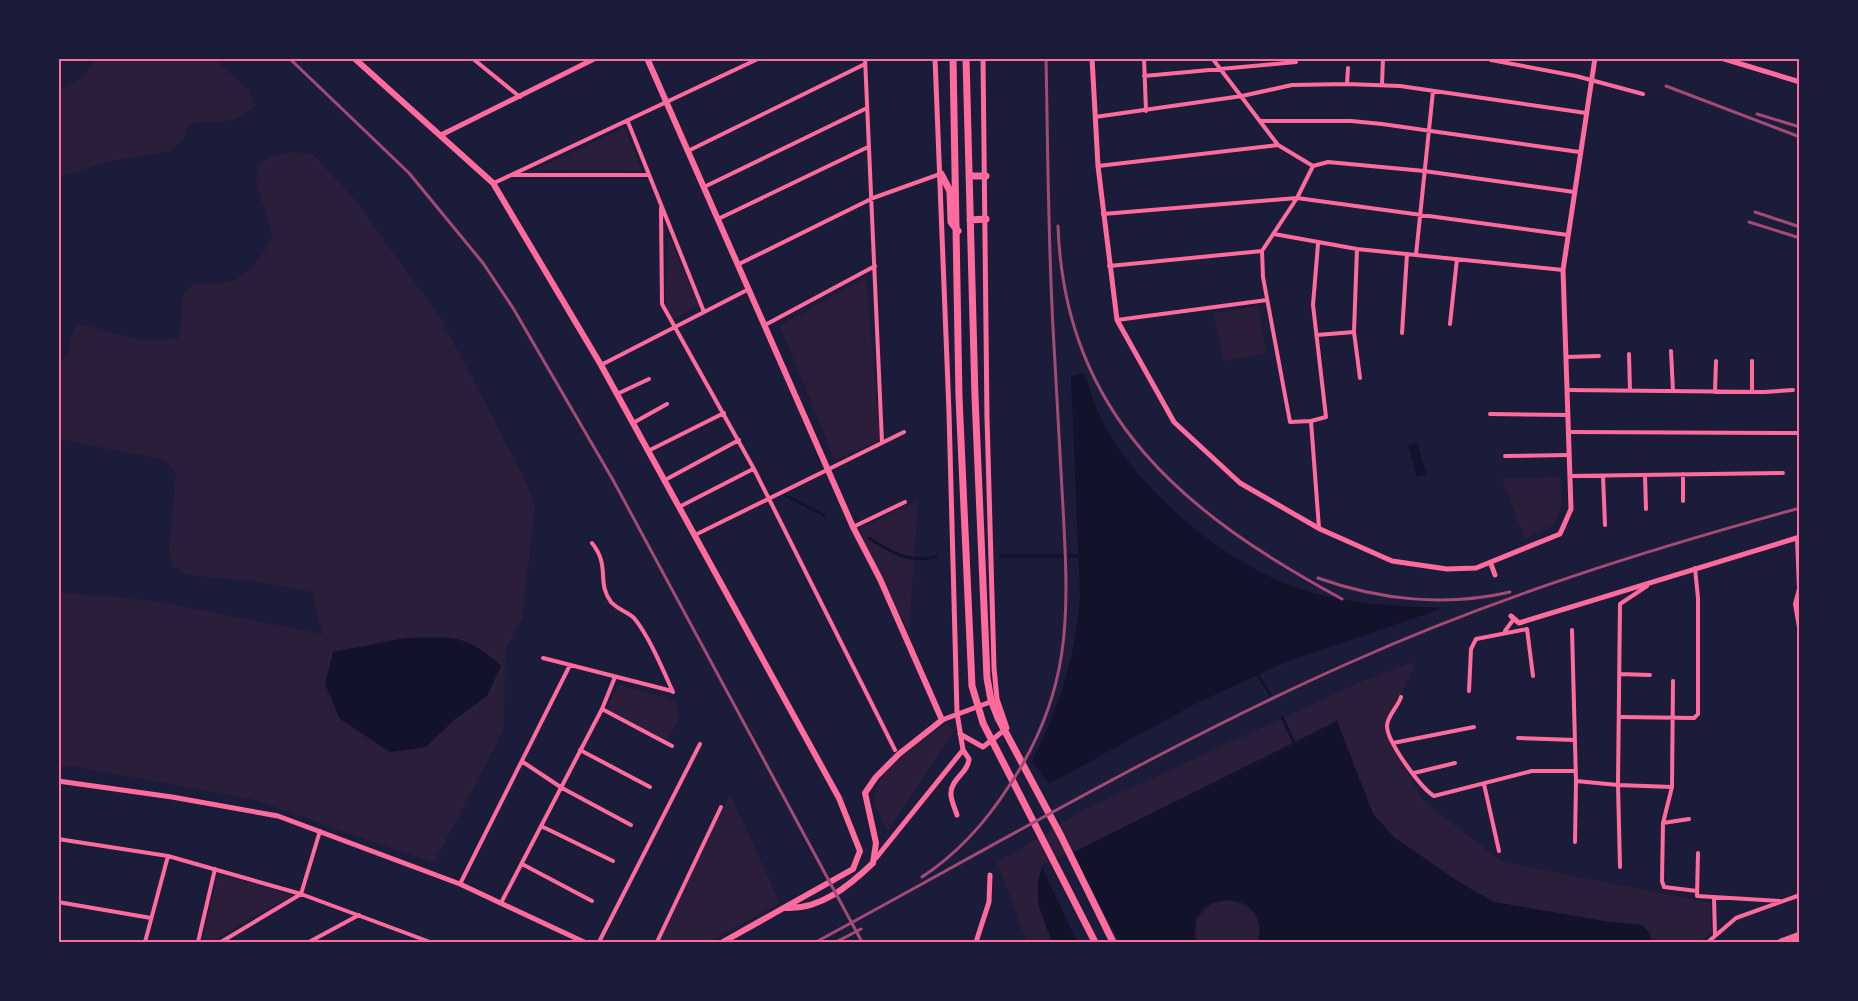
<svg xmlns="http://www.w3.org/2000/svg" width="1858" height="1001" font-family="Inter,sans-serif">
<style>
.green{fill:#2a1e3b}
.water{fill:#12122b}
.pier{fill:#1b1b3a}
.lines{fill:none;stroke-linecap:round;stroke-linejoin:round}
.stream{stroke:#12122b;stroke-width:3}
.minor{stroke:#ff6b9d;stroke-width:4}
.tertiary{stroke:#ff6b9d;stroke-width:5}
.secondary{stroke:#ff6b9d;stroke-width:6}
.trunk{stroke:#ff6b9d;stroke-width:7}
.rail{stroke:#a44b75;stroke-width:3}
.neatline{fill:none;stroke:#ff6b9d;stroke-width:2}
</style>
<rect width="100%" height="100%" fill="#1b1b3a"/>
<path class="green" d="M 94,59 L 214,59 L 249,89 L 255,106 C 233,126 218,121 190,123 L 183,139 L 171,151 L 116,160 L 59,176 L 59,90 C 73,86 92,74 94,59 Z
M 624,128 L 642,171 L 534,170 Z
M 293,152 L 312,153 L 355,200 L 440,317 L 523,475 L 535,507 L 522,619 L 505,650 L 504,729 L 434,863 L 251,799 L 72,766 L 59,767 L 58,592 L 155,601 L 322,634 L 312,592 L 260,582 L 187,575 L 172,566 L 169,549 L 176,474 L 165,460 L 58,439 L 59,361 L 69,356 L 70,339 L 78,324 C 116,330 140,348 180,337 L 182,298 L 193,284 C 204,283 217,284 228,282 C 247,278 267,251 273,234 L 256,182 L 259,164 L 275,155 Z
M 668,234 L 699,306 L 673,319 L 665,303 Z
M 866,277 L 880,440 L 835,460 L 780,326 Z
M 1258,306 L 1266,354 L 1224,361 L 1213,313 Z
M 1561,477 L 1562,503 L 1554,525 L 1525,539 L 1502,479 Z
M 918,500 L 909,633 L 859,529 Z
M 1417,661 L 1384,728 L 1423,801 L 1503,862 L 1711,903 L 1711,932 L 1700,942 L 1651,942 L 1650,934 L 1642,925 L 1610,922 L 1494,902 L 1459,882 L 1395,838 L 1373,814 L 1337,722 L 1042,868 L 1037,901 L 1052,942 L 1027,942 L 997,862 L 1088,808 L 1365,680 Z
M 619,685 L 670,699 L 676,704 L 680,717 L 667,741 L 606,709 Z
M 947,723 L 954,730 L 888,831 C 884,823 877,813 875,805 C 869,771 924,741 947,723 Z
M 730,794 L 780,903 L 708,942 L 659,942 Z
M 218,874 L 292,895 L 293,895 L 210,942 L 202,942 Z
M 1219,900 C 1245,899 1265,915 1258,942 L 1196,942 L 1197,920 L 1211,903 Z"/>
<path class="water" d="M 1084,373 C 1091,393 1098,414 1108,432 C 1150,501 1234,571 1313,593 C 1356,605 1399,606 1444,608 L 1288,661 L 1195,704 L 1049,784 L 1032,762 C 1060,703 1075,662 1080,596 L 1071,376 Z
M 1417,442 L 1426,474 L 1417,477 L 1408,445 Z
M 405,638 C 452,638 464,632 501,666 L 487,696 L 454,720 L 426,747 L 390,752 L 340,719 L 325,684 L 333,652 Z
M 1337,721 L 1373,814 L 1395,838 L 1459,882 L 1494,902 L 1610,922 L 1642,925 L 1650,934 L 1651,942 L 1258,942 C 1273,885 1181,888 1196,942 L 1052,942 C 1043,917 1031,895 1042,868 Z"/>
<path class="pier" d="M 1071,851 L 1120,942 L 1077,942 L 1041,865 Z"/>
<g class="lines">
<path class="stream" d="M 785,495 L 824,515
M 869,538 C 892,553 908,563 936,557
M 1000,556 L 1080,556
M 1257,674 L 1270,694
M 1282,717 L 1295,745"/>
<path class="minor" d="M 472,58 L 520,97
M 865,58 L 882,442
M 1144,58 L 1146,111
M 1212,58 L 1278,145 L 1313,166 L 1297,198 L 1262,251 L 1263,277 L 1290,422 L 1311,421 L 1319,528
M 1491,60 L 1576,76 L 1643,94
M 1144,76 L 1296,62
M 1347,84 L 1348,68
M 1382,84 L 1383,58
M 1095,117 L 1242,96 L 1292,85 L 1347,84 L 1400,86 L 1586,113
M 1261,121 L 1351,121 L 1382,124 L 1579,152
M 628,122 L 704,312
M 688,151 L 865,64
M 1098,166 L 1278,145
M 1313,166 L 1328,162 L 1424,171 L 1574,192
M 513,175 L 648,175
M 494,183 L 760,58
M 704,187 L 867,108
M 661,208 L 662,304 L 754,469 L 895,750
M 1103,214 L 1297,198 L 1568,235
M 718,219 L 868,147
M 1274,234 L 1357,249 L 1563,270
M 1357,249 L 1354,332 L 1360,378
M 1416,255 L 1433,91
M 739,264 L 873,198 L 940,174
M 1109,266 L 1262,251
M 1117,320 L 1267,300
M 1450,324 L 1457,259
M 765,325 L 875,266
M 1402,333 L 1407,254
M 1317,335 L 1354,332
M 1671,351 L 1673,391
M 1629,354 L 1630,391
M 1566,357 L 1599,356
M 1752,361 L 1752,392
M 601,365 L 749,289
M 1567,390 L 1764,392 L 1793,390
M 1715,392 L 1716,361
M 617,394 L 649,379
M 1490,414 L 1568,415
M 1311,421 L 1326,417 L 1313,305 L 1318,244
M 633,423 L 667,404
M 1568,432 L 1799,433
M 648,451 L 724,413
M 1505,456 L 1569,455
M 1683,474 L 1683,501
M 1645,475 L 1646,509
M 1570,476 L 1783,473
M 1603,476 L 1605,525
M 665,480 L 739,440
M 679,507 L 753,469
M 853,527 L 905,502
M 695,535 L 904,432
M 1797,538 L 1799,589 L 1795,604 L 1800,633
M 592,543 C 611,567 596,582 611,602 C 617,609 628,612 634,618 C 649,636 663,670 673,692
M 1647,586 L 1620,604 L 1618,785 L 1672,787 L 1673,681
M 1572,630 L 1576,781 L 1618,785 L 1620,867
M 1505,631 L 1513,620
M 543,658 L 672,691
M 1620,674 L 1650,675
M 1469,691 L 1471,649 L 1476,639 L 1527,629 L 1533,676
M 1401,697 C 1398,707 1387,716 1387,726 C 1387,742 1421,788 1434,796 L 1532,771 L 1576,771
M 602,709 L 672,746
M 1621,717 L 1694,718 L 1698,714 L 1698,598 L 1695,568
M 1518,738 L 1575,740
M 1393,743 L 1474,727
M 580,750 L 650,787
M 523,762 L 562,788 L 631,825
M 1414,773 L 1455,763
M 1484,784 L 1499,851
M 1672,787 L 1663,823 L 1662,881 L 1664,887 L 1697,891
M 1663,823 L 1689,819
M 541,826 L 613,861
M 58,839 L 168,856 L 301,894 L 430,942
M 1575,842 L 1576,781
M 1698,853 L 1697,896 L 1780,901
M 522,864 L 592,901
M 460,884 L 570,665
M 1714,898 L 1715,935
M 58,902 L 151,918
M 501,903 L 602,709 L 615,677
M 145,942 L 168,856
M 198,942 L 215,869
M 221,942 L 301,894 L 320,831
M 309,942 L 359,915
M 599,942 L 700,744
M 657,942 L 721,807
M 1708,942 L 1736,918 L 1800,895"/>
<path class="tertiary" d="M 935,58 L 949,412 L 957,713 L 963,750 L 969,759 C 968,773 952,778 951,792 C 950,799 955,808 957,815
M 1092,58 L 1098,166 L 1117,320 L 1174,422 L 1240,483 L 1320,529 L 1392,561 L 1447,569 L 1476,568 L 1560,534 L 1571,509 L 1563,270 L 1595,58
M 1721,58 L 1800,82
M 441,135 L 596,58
M 1491,564 L 1495,575
M 1511,616 L 1519,623 L 1800,537
M 942,720 L 993,701
M 960,734 L 983,747 L 1007,728 L 997,699 L 994,668 L 987,418 L 983,58
M 58,781 L 172,797 L 278,816 L 460,884 L 584,942
M 876,858 L 963,750
M 976,942 L 989,902 L 990,875"/>
<path class="secondary" d="M 354,58 L 493,183 L 601,365 L 839,798 L 860,851 L 853,869 L 723,942
M 647,58 L 853,527 L 880,579 L 942,720 L 899,754 L 876,777 L 865,793 L 876,843 L 873,863 C 849,886 820,910 785,908"/>
<path class="trunk" d="M 953,58 L 959,397 L 972,686 L 983,723 L 1095,942
M 966,58 L 975,397 L 987,678 L 991,700 L 998,718 L 1061,836 L 1113,942
M 941,174 L 950,191 L 951,222 L 958,231
M 969,176 L 986,176
M 970,220 L 986,219
M 1781,942 L 1800,935"/>
<path class="rail" d="M 289,58 L 409,173 L 483,263 L 513,308 L 613,480 L 862,942
M 1666,86 L 1800,137
M 1757,114 L 1800,127
M 1755,212 L 1800,227
M 1749,222 L 1800,238
M 1058,226 C 1065,417 1185,514 1342,599
M 1318,578 C 1379,600 1446,607 1510,592
M 922,877 C 957,854 986,822 1009,786 C 1072,692 1069,617 1063,508 C 1060,453 1057,399 1054,345 C 1048,249 1048,154 1046,58
M 816,942 C 992,847 1166,744 1349,663 C 1494,598 1646,550 1800,508
M 836,942 L 861,929"/>
</g>
<rect width="1858" height="1001" fill="none" stroke="#1b1b3a" stroke-width="120"/>
<rect x="60" y="60" width="1738" height="881" class="neatline"/>
</svg>
